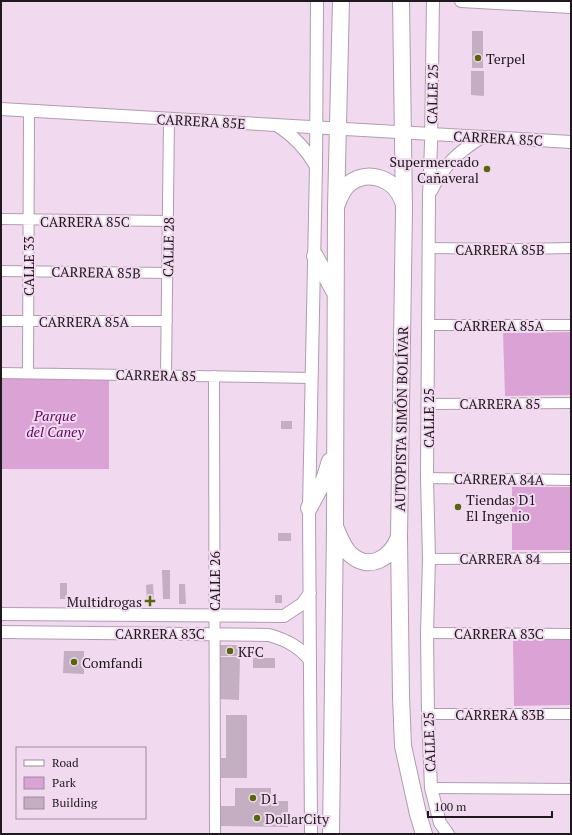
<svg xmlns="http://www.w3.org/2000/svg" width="572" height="835" font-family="'PT Serif',serif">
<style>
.green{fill:#dba2d6}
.building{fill:#c4aec2}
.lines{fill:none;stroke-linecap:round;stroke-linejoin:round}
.minor-casing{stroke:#b19caf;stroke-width:12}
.tertiary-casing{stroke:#b19caf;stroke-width:14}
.trunk-casing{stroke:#b19caf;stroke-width:18}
.minor{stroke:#fff;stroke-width:10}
.tertiary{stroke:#fff;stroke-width:12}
.trunk{stroke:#fff;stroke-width:16}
.poi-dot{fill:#57650b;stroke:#f1daef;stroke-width:1.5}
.labels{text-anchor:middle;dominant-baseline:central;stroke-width:4;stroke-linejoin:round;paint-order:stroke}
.poi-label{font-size:14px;fill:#1f181f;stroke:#f1daef;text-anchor:start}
.street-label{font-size:14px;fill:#1f181f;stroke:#f1daef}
.park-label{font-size:14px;font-style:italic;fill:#5e045d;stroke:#f1daef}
</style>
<rect width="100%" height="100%" fill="#f1daef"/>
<path class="green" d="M 571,332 L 571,395 L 505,396 L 503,333 Z
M 1,376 L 109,376 L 109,469 L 1,469 Z
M 512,487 L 571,487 L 571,550 L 512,550 Z
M 571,639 L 571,705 L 514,706 L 513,640 Z"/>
<path class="building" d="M 472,31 L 483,31 L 483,68 L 472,68 Z
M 471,71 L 484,71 L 484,96 L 471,95 Z
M 281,421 L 292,421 L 292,429 L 281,429 Z
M 278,533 L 291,533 L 291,541 L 278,541 Z
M 162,570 L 170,570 L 170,599 L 163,599 Z
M 60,583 L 67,583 L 67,599 L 60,599 Z
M 153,584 L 154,603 L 147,603 L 146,585 Z
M 179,584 L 185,584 L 186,604 L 179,604 Z
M 275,595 L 282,595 L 282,603 L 275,603 Z
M 218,645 L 240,645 L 240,656 L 218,656 Z
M 64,651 L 84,651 L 84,674 L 63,673 Z
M 218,657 L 240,657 L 239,700 L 218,699 Z
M 253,658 L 275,658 L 275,668 L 253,668 Z
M 226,715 L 247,715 L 247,778 L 221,778 L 221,758 L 226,758 Z
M 235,788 L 271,788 L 271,801 L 288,801 L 288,827 L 221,826 L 221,806 L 235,806 Z"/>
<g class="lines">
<g class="minor-casing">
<path id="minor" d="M 1,219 L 168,221
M 429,248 L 519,249 L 571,248
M 1,271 L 168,273
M 1,321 L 167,321
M 428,325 L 571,325
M 1,373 L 311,378
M 28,373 L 29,112
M 166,376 L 169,119
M 214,376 L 215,834
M 428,404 L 571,403
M 427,478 L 571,480
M 429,559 L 571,558
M 427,633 L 571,634
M 428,714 L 571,714
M 431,788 L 571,789"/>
</g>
<g class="tertiary-casing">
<path id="tertiary" d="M 433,1 L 431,144 L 429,195 L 427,478 L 429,559 L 427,633 L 428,714 L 431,788 L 440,823 L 448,834
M 461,1 L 571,7
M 1,109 L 571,142
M 278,126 C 294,136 306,149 316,166
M 431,191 C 444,165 458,152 482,137
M 1,614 L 284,616 L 302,604 L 310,593
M 1,632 L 269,635 C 287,640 299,647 310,660
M 311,834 L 309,508 L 316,166 L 317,1"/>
</g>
<g class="trunk-casing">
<path id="trunk" d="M 401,1 L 404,209 L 399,537 L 401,697 L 403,746 L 418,814 L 424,834
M 337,204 C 340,196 343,188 350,183 C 369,169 396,179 403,202
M 315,256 L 334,291
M 309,508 L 324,480 L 330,461
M 336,529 C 340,538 343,547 350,554 C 369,572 391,558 399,537
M 331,834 L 335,528 L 336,207 L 341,1"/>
</g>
<use href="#minor" class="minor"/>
<use href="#tertiary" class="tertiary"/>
<use href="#trunk" class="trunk"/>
</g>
<g class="poi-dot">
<circle cx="478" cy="58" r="4"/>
<circle cx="487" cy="169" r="4"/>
<circle cx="458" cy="507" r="4"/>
<path d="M148 595h4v4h4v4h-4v4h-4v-4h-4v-4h4z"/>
<circle cx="230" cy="651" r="4"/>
<circle cx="74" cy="662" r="4"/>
<circle cx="253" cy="798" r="4"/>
<circle cx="257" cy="818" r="4"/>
</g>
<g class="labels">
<g class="poi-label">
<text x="486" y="58">Terpel</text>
<text x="479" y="161" text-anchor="end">Supermercado<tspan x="479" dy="16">Cañaveral</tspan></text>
<text x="466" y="499">Tiendas D1<tspan x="466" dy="16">El Ingenio</tspan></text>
<text x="142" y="601" text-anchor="end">Multidrogas</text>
<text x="238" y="651">KFC</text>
<text x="82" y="662">Comfandi</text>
<text x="261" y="798">D1</text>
<text x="265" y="818">DollarCity</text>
</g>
<g class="street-label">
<text transform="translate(432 94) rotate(-89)">CALLE 25</text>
<text transform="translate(201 121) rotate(3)">CARRERA 85E</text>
<text transform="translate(498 138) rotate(3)">CARRERA 85C</text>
<text x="85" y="221">CARRERA 85C</text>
<text transform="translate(168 247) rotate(-89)">CALLE 28</text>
<text x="500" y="249">CARRERA 85B</text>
<text transform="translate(28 266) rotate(-90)">CALLE 33</text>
<text transform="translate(96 272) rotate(1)">CARRERA 85B</text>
<text x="84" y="321">CARRERA 85A</text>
<text x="499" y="325">CARRERA 85A</text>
<text transform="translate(156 375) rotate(1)">CARRERA 85</text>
<text x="500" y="403">CARRERA 85</text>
<text transform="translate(428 418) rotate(-90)">CALLE 25</text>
<text transform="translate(401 419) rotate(-89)">AUTOPISTA SIMÓN BOLÍVAR</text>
<text transform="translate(499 479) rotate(1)">CARRERA 84A</text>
<text x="500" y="558">CARRERA 84</text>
<text transform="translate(214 581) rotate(-90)">CALLE 26</text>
<text x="160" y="633">CARRERA 83C</text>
<text x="499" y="633">CARRERA 83C</text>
<text x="500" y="714">CARRERA 83B</text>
<text transform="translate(429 742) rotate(-92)">CALLE 25</text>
</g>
<g class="park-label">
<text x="55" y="415">Parque<tspan x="55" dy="16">del Caney</tspan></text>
</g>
</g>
<rect width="572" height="835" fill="none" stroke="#1f181f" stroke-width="4"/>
<rect x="16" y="747" width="130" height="72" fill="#f1daef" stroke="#9d8c9c"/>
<rect x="24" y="760" width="20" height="6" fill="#ffffff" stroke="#9d8c9c"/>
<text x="52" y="767" font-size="12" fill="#1f181f">Road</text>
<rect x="24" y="777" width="20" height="12" fill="#dba2d6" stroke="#9d8c9c"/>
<text x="52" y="787" font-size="12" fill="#1f181f">Park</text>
<rect x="24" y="797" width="20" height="12" fill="#c4aec2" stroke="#9d8c9c"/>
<text x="52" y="807" font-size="12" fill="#1f181f">Building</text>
<path d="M428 811v6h124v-6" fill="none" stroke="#1f181f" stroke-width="2"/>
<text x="434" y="811" font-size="12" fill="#1f181f" stroke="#f1daef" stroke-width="3" paint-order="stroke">100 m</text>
</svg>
